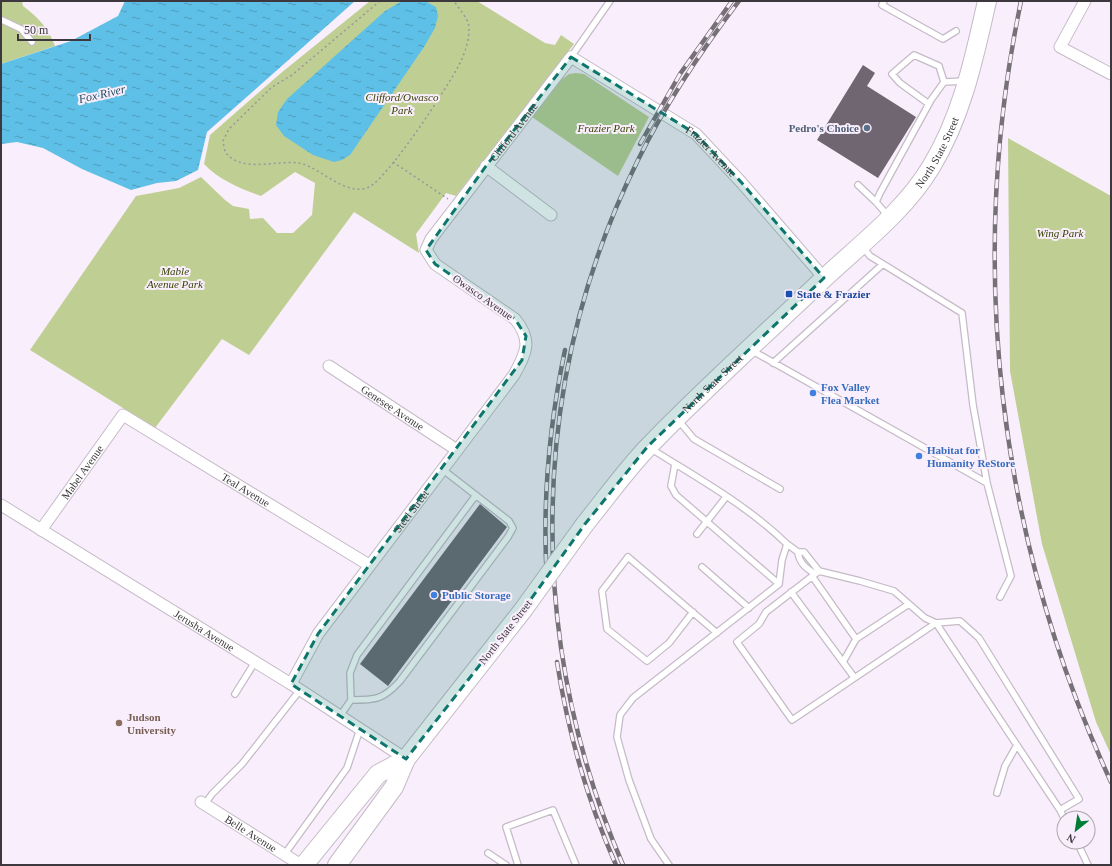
<svg xmlns="http://www.w3.org/2000/svg" width="1112" height="866" font-family="Georgia,serif">
<style>
.green{fill:#bfcf93}
.water{fill:url(#water-ripples)}
.building{fill:#6f6671}
.lines{fill:none;stroke-linecap:round;stroke-linejoin:round}
.service-casing{stroke:#c5bbc7;stroke-width:8}
.minor-casing{stroke:#c5bbc7;stroke-width:13}
.primary-casing{stroke:#c5bbc7;stroke-width:20}
.path{stroke:#9b949d;stroke-width:1.5;stroke-dasharray:2 3;stroke-linecap:butt}
.service{stroke:#fff;stroke-width:5.5}
.minor{stroke:#fff;stroke-width:11}
.primary{stroke:#fff;stroke-width:18}
.rail-casing{stroke:#767077;stroke-width:4.5}
.rail{stroke:#f9eefb;stroke-width:3;stroke-dasharray:9;stroke-linecap:butt}
.primary-bridge-casing{stroke:#c5bbc7;stroke-width:20;stroke-linecap:butt}
.primary-bridge{stroke:#fff;stroke-width:18}
.marked{fill:#0f766e;fill-opacity:0.2;stroke:#0f766e;stroke-width:3;stroke-dasharray:8 5;stroke-linejoin:round}
.service-dot{fill:#5c6f8a;stroke:#f9eefb;stroke-width:1.5}
.transit-dot{fill:#1a4fb4;stroke:#f9eefb;stroke-width:1.5}
.shop-dot{fill:#3f7fe0;stroke:#f9eefb;stroke-width:1.5}
.education-dot{fill:#8d6e63;stroke:#f9eefb;stroke-width:1.5}
.labels{text-anchor:middle;dominant-baseline:central;stroke-width:4;stroke-linejoin:round;paint-order:stroke}
.park-label{font-size:11px;font-style:italic;fill:#364203;stroke:#f9eefb}
.service-label{font-size:11px;font-weight:bold;fill:#4e5e75;stroke:#f9eefb;text-anchor:end}
.street-label{font-size:11px;fill:#3c383d;stroke:#f9eefb}
.transit-label{font-size:11px;font-weight:bold;fill:#164399;stroke:#f9eefb;text-anchor:start}
.shop-label{font-size:11px;font-weight:bold;fill:#366cbe;stroke:#f9eefb;text-anchor:start}
.education-label{font-size:11px;font-weight:bold;fill:#785e54;stroke:#f9eefb;text-anchor:start}
.water-label{font-size:12px;font-style:italic;fill:#1f495a;stroke:#f9eefb}
</style>
<defs>
<pattern id="water-ripples" width="26" height="14" patternUnits="userSpaceOnUse"><rect width="26" height="14" fill="#5ec0e6"/><path d="M2 4q2-2 4 0t4 0M15 11q2-2 4 0t4 0" fill="none" stroke="#4f9dbc"/></pattern>
</defs>
<rect width="100%" height="100%" fill="#f9eefb"/>
<path class="green" d="M 1,1 L 22,1 L 23,6 C 38,17 49,29 55,46 L 1,64 Z
M 370,1 L 477,1 L 545,43 L 555,45 L 561,35 L 574,44 L 456,196 L 446,193 L 416,234 L 419,253 L 354,212 L 249,355 L 222,339 L 155,428 L 30,350 L 136,196 L 179,188 L 201,177 L 225,200 L 233,206 L 249,209 L 250,219 L 263,218 L 277,233 L 293,233 L 312,215 L 315,183 L 295,172 L 261,196 C 241,189 219,180 204,164 L 210,135 L 281,73 Z
M 576,73 L 584,74 L 649,117 L 618,176 L 529,115 L 558,78 L 561,80 L 569,74 Z
M 1008,138 L 1111,196 L 1111,755 L 1096,722 L 1042,544 L 1010,371 Z"/>
<path class="water" d="M 125,1 L 355,1 L 207,132 L 198,170 L 176,181 L 157,183 L 131,190 L 82,169 L 43,148 L 17,142 L 1,144 L 1,64 L 71,41 L 118,16 Z
M 402,1 L 425,1 L 436,7 L 438,16 L 435,28 L 424,47 L 350,155 L 342,160 L 334,162 L 313,155 L 284,136 L 276,125 L 278,112 L 287,99 L 385,11 Z"/>
<path class="building" d="M 863,65 L 875,73 L 867,86 L 916,117 L 878,178 L 817,140 Z
M 480,504 L 507,527 L 388,686 L 360,664 Z"/>
<g class="lines">
<g class="service-casing">
<path id="service" d="M 884,1 L 882,5 L 943,39 L 956,31
M 2,20 L 21,29 L 32,42
M 571,57 L 610,1
M 929,104 L 900,83 L 892,74 L 914,55 L 939,66 L 944,82
M 858,185 L 876,202
M 888,216 L 876,202 L 880,193 L 931,100 L 944,82 L 965,81
M 751,350 L 987,483 L 973,405 L 962,313 L 870,256 L 862,246
M 773,363 L 883,264
M 679,421 L 694,439 L 780,489
M 650,448 C 697,478 747,505 787,544 L 782,560 L 779,584 L 633,698 L 620,715 L 617,737 L 629,780 L 651,839 L 669,865
M 675,464 L 671,486 L 676,495 L 779,584
M 987,483 L 1011,576 L 1000,597
M 697,534 L 726,497
M 787,544 L 798,552 L 804,552 L 819,571
M 798,552 C 799,563 806,568 815,574
M 702,567 L 749,608
M 812,576 L 856,639
M 791,592 L 854,677
M 693,612 L 669,643 L 647,661 L 607,629 L 602,591 L 628,557 L 717,633
M 936,623 L 960,621 L 979,638 L 1079,799 L 1060,810 L 936,623 L 925,618 L 894,591 L 860,581 L 819,571 L 766,612 L 759,624 L 737,642 L 792,720 L 936,623
M 843,662 L 856,639 L 909,604
M 235,694 L 255,662
M 351,700 C 375,700 383,700 400,681 L 508,537 L 513,528 L 509,521 L 442,469
M 340,716 L 351,700 L 350,673 L 357,655 L 476,495
M 997,793 L 1005,766 L 1017,745
M 205,804 L 212,794 L 242,764 L 300,690
M 1060,810 L 1064,818
M 1077,842 L 1088,865
M 488,853 L 506,865
M 284,855 L 347,768 L 360,729
M 518,865 L 506,827 L 553,810 L 576,865"/>
</g>
<g class="minor-casing">
<g id="minor">
<path d="M 1085,1 L 1060,47 L 1111,74"/>
<path d="M 486,166 L 551,215"/>
<path id="s1" d="M 329,366 L 457,450"/>
<path id="s2" d="M 1,505 L 291,684 L 406,759"/>
<path id="s3" d="M 41,530 L 123,415 L 369,565"/>
<path id="s4" d="M 291,684 L 318,634 L 514,375 C 526,353 533,341 515,319 L 435,264 L 426,250 L 431,239 L 571,57 L 696,134 L 741,182 L 824,278"/>
<path id="s5" d="M 201,802 L 301,865"/>
</g>
</g>
<g class="primary-casing">
<g id="primary">
<path id="s6" d="M 585,524 C 606,498 626,470 649,446 C 702,391 760,339 816,286 C 855,248 902,215 931,167 C 962,116 974,59 987,1"/>
<path d="M 304,865 L 378,774 L 406,759"/>
<path d="M 337,865 L 394,787 L 406,759 L 523,610"/>
</g>
</g>
<path class="path" d="M 380,1 L 292,75 L 272,87 L 229,129 L 223,141 C 224,145 224,150 226,153 C 242,173 277,160 299,163 C 320,167 347,198 369,187 C 389,177 447,88 459,65 C 464,55 469,42 469,30 C 470,20 459,9 454,1
M 393,162 L 448,199"/>
<use href="#service" class="service"/>
<use href="#minor" class="minor"/>
<use href="#primary" class="primary"/>
<g class="rail-casing">
<path id="rail" d="M 1021,1 C 966,265 998,537 1111,782
M 640,144 L 680,74 L 732,1
M 547,581 C 542,503 549,426 565,350
M 557,662 C 568,732 587,800 616,865
M 623,865 C 525,638 528,382 638,160 C 666,103 701,51 739,1"/>
</g>
<use href="#rail" class="rail"/>
<g class="primary-bridge-casing">
<path id="primary-bridge" d="M 523,610 L 585,524"/>
</g>
<use href="#primary-bridge" class="primary-bridge"/>
</g>
<path class="marked" d="M 571,57 L 696,134 L 741,182 L 824,278 L 648,446 L 585,524 L 523,610 L 406,759 L 291,684 L 318,634 L 522,360 L 526,336 L 515,319 L 435,264 L 426,250 L 486,166 Z"/>
<circle class="service-dot" cx="867" cy="128" r="4"/>
<rect class="transit-dot" x="785" y="290" width="8" height="8" rx="2"/>
<g class="shop-dot">
<circle cx="813" cy="393" r="4"/>
<circle cx="919" cy="456" r="4"/>
<circle cx="434" cy="595" r="4"/>
</g>
<circle class="education-dot" cx="119" cy="723" r="4"/>
<g class="labels">
<g class="park-label">
<text x="402" y="97">Clifford/Owasco<tspan x="402" dy="13">Park</tspan></text>
<text x="606" y="128">Frazier Park</text>
<text x="1060" y="233">Wing Park</text>
<text x="175" y="271">Mable<tspan x="175" dy="13">Avenue Park</tspan></text>
</g>
<g class="service-label">
<text x="859" y="128">Pedro's Choice</text>
</g>
<g class="street-label">
<text stroke="none"><textPath href="#s4" startOffset="704">Clifford Avenue</textPath></text>
<text stroke="none"><textPath href="#s4" startOffset="968">Frazier Avenue</textPath></text>
<text stroke="none"><textPath href="#s6" startOffset="514">North State Street</textPath></text>
<text transform="translate(483 297) rotate(35)">Owasco Avenue</text>
<text stroke="none"><textPath href="#s6" startOffset="190">North State Street</textPath></text>
<text stroke="none"><textPath href="#s1" startOffset="76">Genesee Avenue</textPath></text>
<text stroke="none"><textPath href="#s3" startOffset="71">Mabel Avenue</textPath></text>
<text stroke="none"><textPath href="#s3" startOffset="285">Teal Avenue</textPath></text>
<text stroke="none"><textPath href="#s4" startOffset="211">Steel Street</textPath></text>
<text stroke="none"><textPath href="#s2" startOffset="239">Jerusha Avenue</textPath></text>
<text transform="translate(505 632) rotate(-52)">North State Street</text>
<text stroke="none"><textPath href="#s5" startOffset="59">Belle Avenue</textPath></text>
</g>
<g class="transit-label">
<text x="797" y="294">State &amp; Frazier</text>
</g>
<g class="shop-label">
<text x="821" y="387">Fox Valley<tspan x="821" dy="13">Flea Market</tspan></text>
<text x="927" y="450">Habitat for<tspan x="927" dy="13">Humanity ReStore</tspan></text>
<text x="442" y="595">Public Storage</text>
</g>
<g class="education-label">
<text x="127" y="717">Judson<tspan x="127" dy="13">University</tspan></text>
</g>
<g class="water-label">
<text transform="translate(102 94) rotate(-13)">Fox River</text>
</g>
</g>
<rect width="1112" height="866" fill="none" stroke="#3c383d" stroke-width="4"/>
<g transform="translate(1076 830) rotate(210)"><circle r="19" fill="#f9eefb" stroke="#ada5af"/>
<path d="M0-3L7 15L0 10L-7 15Z" fill="#007d36"/>
<text y="-6" font-size="11" font-weight="bold" text-anchor="middle" fill="#3c383d">N</text>
</g>
<path d="M18 34v6h72v-6" fill="none" stroke="#3c383d" stroke-width="2"/>
<text x="24" y="34" font-size="12" fill="#3c383d" stroke="#f9eefb" stroke-width="3" paint-order="stroke">50 m</text>
</svg>
